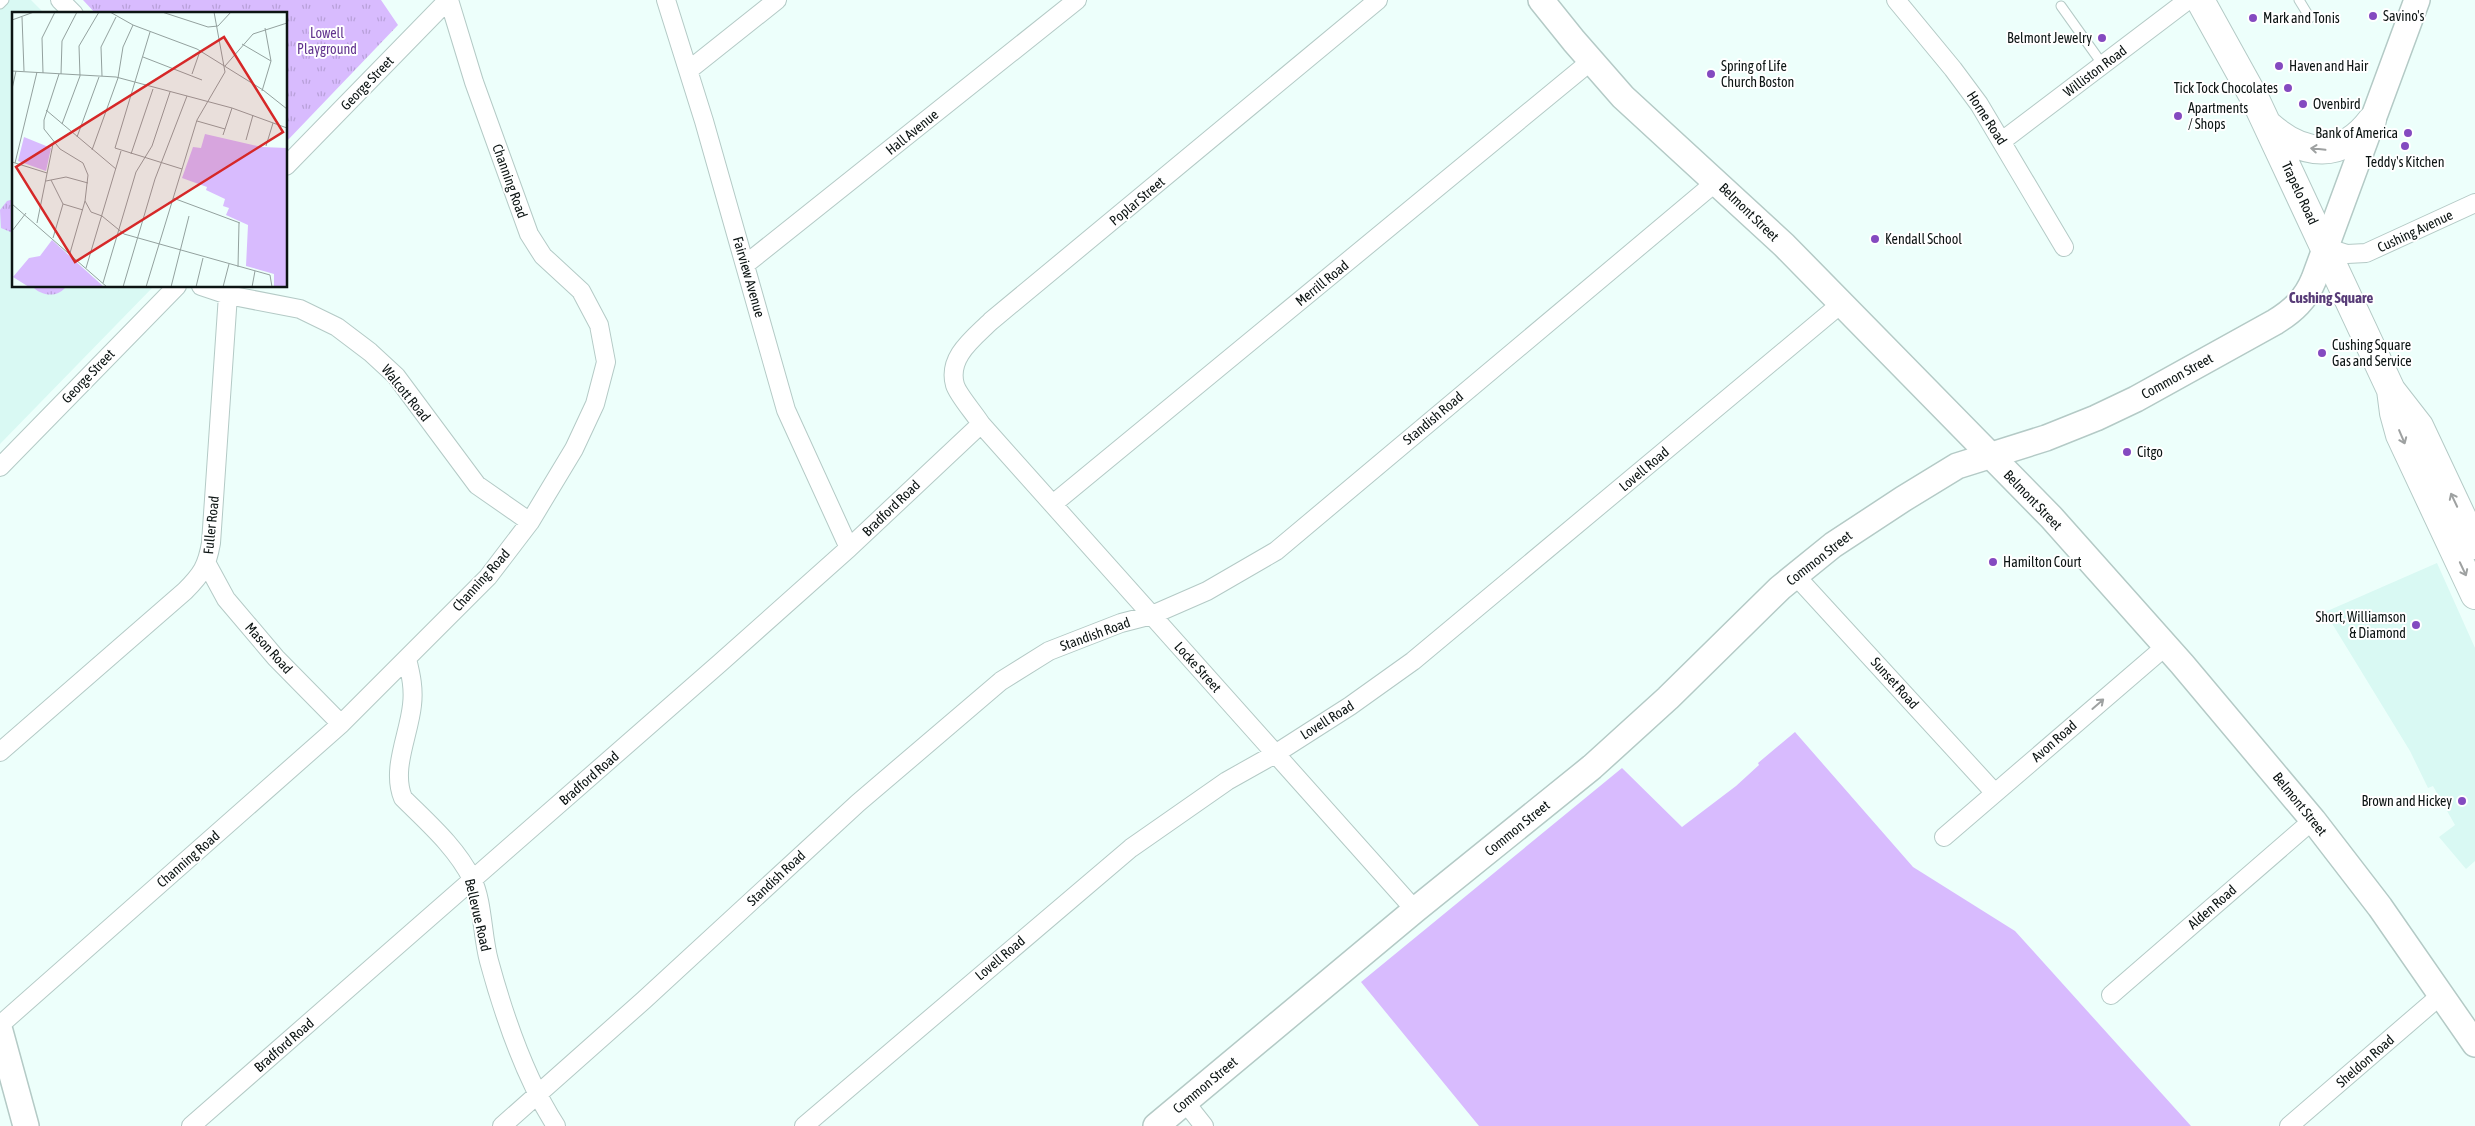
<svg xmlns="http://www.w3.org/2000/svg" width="2475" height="1126" font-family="'Asap Condensed',sans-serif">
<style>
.built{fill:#d9f9f3}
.green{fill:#d8bbfe}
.park{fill:url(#park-tufts)}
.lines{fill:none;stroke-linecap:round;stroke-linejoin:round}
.lane-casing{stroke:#b4cac6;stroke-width:11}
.street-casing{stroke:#b4cac6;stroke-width:20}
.secondary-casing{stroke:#b4cac6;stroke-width:28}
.primary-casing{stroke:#b4cac6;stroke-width:30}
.lane{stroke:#fff;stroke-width:9}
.street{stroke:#fff;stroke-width:18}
.secondary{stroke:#fff;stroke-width:25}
.primary{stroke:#fff;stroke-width:28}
.oneway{stroke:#9ea1a1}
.poi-dot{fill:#844ac0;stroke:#fff;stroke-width:2}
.labels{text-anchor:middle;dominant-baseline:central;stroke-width:4;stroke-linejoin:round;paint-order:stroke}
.poi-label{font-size:14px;fill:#0c1413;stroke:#fff;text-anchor:start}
.park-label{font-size:14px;fill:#62348f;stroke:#fff}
.street-label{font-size:14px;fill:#0c1413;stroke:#fff}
.neighbourhood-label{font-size:15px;font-weight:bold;fill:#573b77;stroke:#fff}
.inset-road{fill:none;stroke:#93a19e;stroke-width:1}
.view{fill:#d62828;fill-opacity:0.15;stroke:#d62828;stroke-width:2.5}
.inset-edge{fill:none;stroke:#0c1413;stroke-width:2.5}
</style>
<defs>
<pattern id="park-tufts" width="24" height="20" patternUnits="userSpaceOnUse" patternTransform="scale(1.25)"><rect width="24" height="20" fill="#d8bbfe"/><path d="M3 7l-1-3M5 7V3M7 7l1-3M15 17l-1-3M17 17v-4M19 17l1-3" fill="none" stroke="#b8a0d9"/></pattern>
</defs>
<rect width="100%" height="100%" fill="#edfffb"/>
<path class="built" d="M 0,0 L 31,0 L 45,14 L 14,14 L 14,286 L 154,286 L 0,444 Z
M 2437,563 L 2475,648 L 2475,861 L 2466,869 L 2439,837 L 2455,825 L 2433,786 L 2428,788 L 2410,751 L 2325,612 Z"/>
<path class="green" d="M 1795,732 L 1913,867 L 2015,931 L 2191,1126 L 1479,1126 L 1361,982 L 1622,768 L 1682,827 L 1736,786 L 1759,765 L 1758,763 Z"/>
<path class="park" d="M 83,0 L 381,0 L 398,25 L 286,142 L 286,14 L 96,14 Z
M 14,199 L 14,233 L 13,233 L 1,228 L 0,210 L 7,201 Z
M 32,286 L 65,286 L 65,288 C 56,298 41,296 32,286 Z"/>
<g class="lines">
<g class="lane-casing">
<path id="lane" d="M 2299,0 L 2310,18
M 0,4 L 4,0
M 2061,6 L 2103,65"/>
</g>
<g class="street-casing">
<path id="street" d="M 60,0 L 74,14
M 666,0 L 704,121 L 786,410 L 849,548
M 1378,0 L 991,321 C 974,338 947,357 955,385 C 958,395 975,414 981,424 L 1415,910
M 1896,0 L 1953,69 L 1979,104 L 2064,247
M 689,70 L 777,0
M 2002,141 L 2188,0
M 286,166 L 448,0
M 2325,247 L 2347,254 L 2366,253 L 2475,203
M 746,264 L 1077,0
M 228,295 L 300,309 L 337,327 L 370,352 L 396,376 L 477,485 L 530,522
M 0,467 L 177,286
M 1053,504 L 1591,61
M 207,564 L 226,599 L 276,658 L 341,724
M 1795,575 L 1994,792
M 407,659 C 411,675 414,689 412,705 C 409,735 391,769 403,798 C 428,823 456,847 472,879 C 483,901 482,936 489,961 C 504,1016 525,1078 556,1126
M 0,752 L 185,591 C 202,574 207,566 211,543 L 228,295 L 201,286
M 1944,837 L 2166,646
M 2111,995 L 2313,820
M 0,1025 L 341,724 L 488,577 L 530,522 L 574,449 L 595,404 L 606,362 L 599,325 L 581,291 L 543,256 L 529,234 L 474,82 L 449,0
M 1185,1102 L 1204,1126
M 191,1126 L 720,663 L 849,548 L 981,424
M 502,1126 L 644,1000 L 858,803 L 1001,681 L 1049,651 L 1121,623 L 1152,615 L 1207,591 L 1276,551 L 1717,181
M 804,1126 L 1131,848 L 1227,781 L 1275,754 L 1350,706 L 1413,661 L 1842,303
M 2289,1126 L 2441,995"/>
</g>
<g class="secondary-casing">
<path id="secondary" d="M 1541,0 L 1574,41 L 1623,97 L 1784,245 L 2051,517 L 2182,664 L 2313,820 L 2380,907 L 2475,1044
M 0,1031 L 26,1126
M 1156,1126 L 1415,910 L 1592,767 L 1668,698 L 1780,588 L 1833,545 L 1903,499 L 1957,466 L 2046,438 L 2096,418 L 2136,399 L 2275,322 C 2293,311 2306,299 2314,279 L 2417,0"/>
</g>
<g class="primary-casing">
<path id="primary" d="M 2200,0 L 2256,101 L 2391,390 L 2419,426 L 2475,545
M 2268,125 C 2304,157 2342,160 2372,120
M 2391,390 L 2394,413 L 2400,435 L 2475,595"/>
</g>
<use href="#lane" class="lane"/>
<use href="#street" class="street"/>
<use href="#secondary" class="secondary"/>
<use href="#primary" class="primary"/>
</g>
<defs><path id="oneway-shaft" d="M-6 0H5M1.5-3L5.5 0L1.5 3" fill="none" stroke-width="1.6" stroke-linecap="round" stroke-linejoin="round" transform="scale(1.25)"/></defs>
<g class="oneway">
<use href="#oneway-shaft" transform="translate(2318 149) rotate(-174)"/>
<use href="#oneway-shaft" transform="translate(2402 437) rotate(67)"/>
<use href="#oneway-shaft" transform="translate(2454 500) rotate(-115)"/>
<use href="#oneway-shaft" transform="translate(2463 569) rotate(65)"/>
<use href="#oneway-shaft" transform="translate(2098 704) rotate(-41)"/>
</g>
<g class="poi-dot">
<circle cx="2373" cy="16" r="5"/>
<circle cx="2253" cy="18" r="5"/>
<circle cx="2102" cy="38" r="5"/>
<circle cx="2279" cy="66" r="5"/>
<circle cx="1711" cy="74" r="5"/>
<circle cx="2288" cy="88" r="5"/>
<circle cx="2303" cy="104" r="5"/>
<circle cx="2178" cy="116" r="5"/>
<circle cx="2408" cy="133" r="5"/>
<circle cx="2405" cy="146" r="5"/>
<circle cx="1875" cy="239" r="5"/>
<circle cx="2322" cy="353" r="5"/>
<circle cx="2127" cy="452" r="5"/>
<circle cx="1993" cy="562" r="5"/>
<circle cx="2416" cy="625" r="5"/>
<circle cx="2462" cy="801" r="5"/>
</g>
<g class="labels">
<g class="poi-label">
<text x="2383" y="16">Savino's</text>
<text x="2263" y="18">Mark and Tonis</text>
<text x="2092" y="38" text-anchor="end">Belmont Jewelry</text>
<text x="1721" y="66">Spring of Life<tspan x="1721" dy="16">Church Boston</tspan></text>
<text x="2289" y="66">Haven and Hair</text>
<text x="2278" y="88" text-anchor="end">Tick Tock Chocolates</text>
<text x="2313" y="104">Ovenbird</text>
<text x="2188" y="108">Apartments<tspan x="2188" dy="16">/ Shops</tspan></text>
<text x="2398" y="133" text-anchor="end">Bank of America</text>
<text x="2405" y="162" text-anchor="middle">Teddy's Kitchen</text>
<text x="1885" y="239">Kendall School</text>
<text x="2332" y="345">Cushing Square<tspan x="2332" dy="16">Gas and Service</tspan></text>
<text x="2137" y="452">Citgo</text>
<text x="2003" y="562">Hamilton Court</text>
<text x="2406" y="617" text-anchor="end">Short, Williamson<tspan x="2406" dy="16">&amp; Diamond</tspan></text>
<text x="2452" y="801" text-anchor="end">Brown and Hickey</text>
</g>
<g class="park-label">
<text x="327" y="33">Lowell<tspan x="327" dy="16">Playground</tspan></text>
</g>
<g class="street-label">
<text transform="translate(2095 71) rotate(-37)">Williston Road</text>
<text transform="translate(367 83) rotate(-46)">George Street</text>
<text transform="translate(1987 118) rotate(57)">Horne Road</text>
<text transform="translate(912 132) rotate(-39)">Hall Avenue</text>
<text transform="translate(510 181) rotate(70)">Channing Road</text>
<text transform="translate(2300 193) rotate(65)">Trapelo Road</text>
<text transform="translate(1137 201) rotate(-40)">Poplar Street</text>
<text transform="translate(1749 212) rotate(44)">Belmont Street</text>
<text transform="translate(2415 231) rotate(-25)">Cushing Avenue</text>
<text transform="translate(749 277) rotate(74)">Fairview Avenue</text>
<text transform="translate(1322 283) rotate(-39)">Merrill Road</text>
<text transform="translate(88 376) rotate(-46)">George Street</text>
<text transform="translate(2177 376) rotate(-29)">Common Street</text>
<text transform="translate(406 393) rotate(51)">Walcott Road</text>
<text transform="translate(1433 418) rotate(-40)">Standish Road</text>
<text transform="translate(1644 469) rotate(-40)">Lovell Road</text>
<text transform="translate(2033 500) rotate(46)">Belmont Street</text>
<text transform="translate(891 508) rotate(-44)">Bradford Road</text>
<text transform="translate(211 525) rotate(-84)">Fuller Road</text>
<text transform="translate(1819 558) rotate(-38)">Common Street</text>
<text transform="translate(481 580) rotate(-48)">Channing Road</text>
<text transform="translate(1095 634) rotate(-20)">Standish Road</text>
<text transform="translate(269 648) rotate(48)">Mason Road</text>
<text transform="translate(1198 667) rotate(48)">Locke Street</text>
<text transform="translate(1895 683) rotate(48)">Sunset Road</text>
<text transform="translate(1327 720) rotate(-32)">Lovell Road</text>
<text transform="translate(2054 741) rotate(-41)">Avon Road</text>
<text transform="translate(589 778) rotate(-41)">Bradford Road</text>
<text transform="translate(2300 804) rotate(51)">Belmont Street</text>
<text transform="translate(1517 828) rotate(-39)">Common Street</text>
<text transform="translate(188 859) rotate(-41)">Channing Road</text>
<text transform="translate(776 878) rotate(-43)">Standish Road</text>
<text transform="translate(2212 907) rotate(-41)">Alden Road</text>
<text transform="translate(478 915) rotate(77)">Bellevue Road</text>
<text transform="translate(1000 958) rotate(-40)">Lovell Road</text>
<text transform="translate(284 1045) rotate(-41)">Bradford Road</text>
<text transform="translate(2365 1061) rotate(-41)">Sheldon Road</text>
<text transform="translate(1205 1085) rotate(-40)">Common Street</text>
</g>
<g class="neighbourhood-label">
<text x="2331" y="297">Cushing Square</text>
</g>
</g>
<g transform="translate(12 12)">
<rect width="275" height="275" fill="#edfffb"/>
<path d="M 193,122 L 250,135 L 275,136 L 275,275 L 262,274 L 262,262 L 234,254 L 236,213 L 214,203 L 217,196 L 211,194 L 213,187 L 194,178 L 195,175 L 170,166 L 181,135 L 189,136 Z" fill="#d8bbfe"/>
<path d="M 12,125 L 39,136 L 34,159 L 6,149 ZM 40,228 L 92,275 L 17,275 L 1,265 L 17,246 L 28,244 Z" fill="#d8bbfe"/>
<path class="inset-road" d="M 98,0 L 121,13 L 185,37 L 251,78 L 275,97M 150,0 L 196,15 L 206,14 L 219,0M 10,5 L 12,59M 0,8 L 22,0M 138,20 L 103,136 L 170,157M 230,32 L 259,49M 131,45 L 190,68M 213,54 L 241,22 L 275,11M 0,59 L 104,65 L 220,96 L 275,116M 31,61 L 30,26 L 43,0M 47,62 L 32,108 L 32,117 L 48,137 L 71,151 L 76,163 L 73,189 L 58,241M 49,62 L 50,29 L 65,0M 180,62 L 188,39M 90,64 L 89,35 L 104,5M 0,77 L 4,59M 250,79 L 259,49 L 253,16M 34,98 L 104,157M 185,109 L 213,117M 50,112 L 68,64 L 67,34 L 87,0M 211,123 L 220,96M 65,125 L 87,65M 234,128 L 241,103M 254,134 L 261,111M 80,138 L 106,66 L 111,35 L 121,13M 119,142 L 141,77M 0,150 L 35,161M 3,151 L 25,60M 39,168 L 54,165 L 76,171M 34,169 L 39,168 L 51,192 L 41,226M 161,186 L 228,211M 73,189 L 79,200 L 90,204 L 112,222 L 258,263 L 260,275M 0,192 L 95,275M 51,192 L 71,198M 25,211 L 41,132M 0,219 L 14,201M 226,255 L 227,211M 74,256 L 109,139M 91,271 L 124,160 L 140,134 L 158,80M 111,275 L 143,167 L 175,84M 134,275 L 185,108 L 213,60 L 202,0M 159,275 L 177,204M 184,275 L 191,246M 211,275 L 217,252M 240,275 L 243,259"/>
<path class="view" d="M 212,25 L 271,120 L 63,250 L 4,155 Z"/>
<rect width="275" height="275" class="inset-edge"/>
</g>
</svg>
